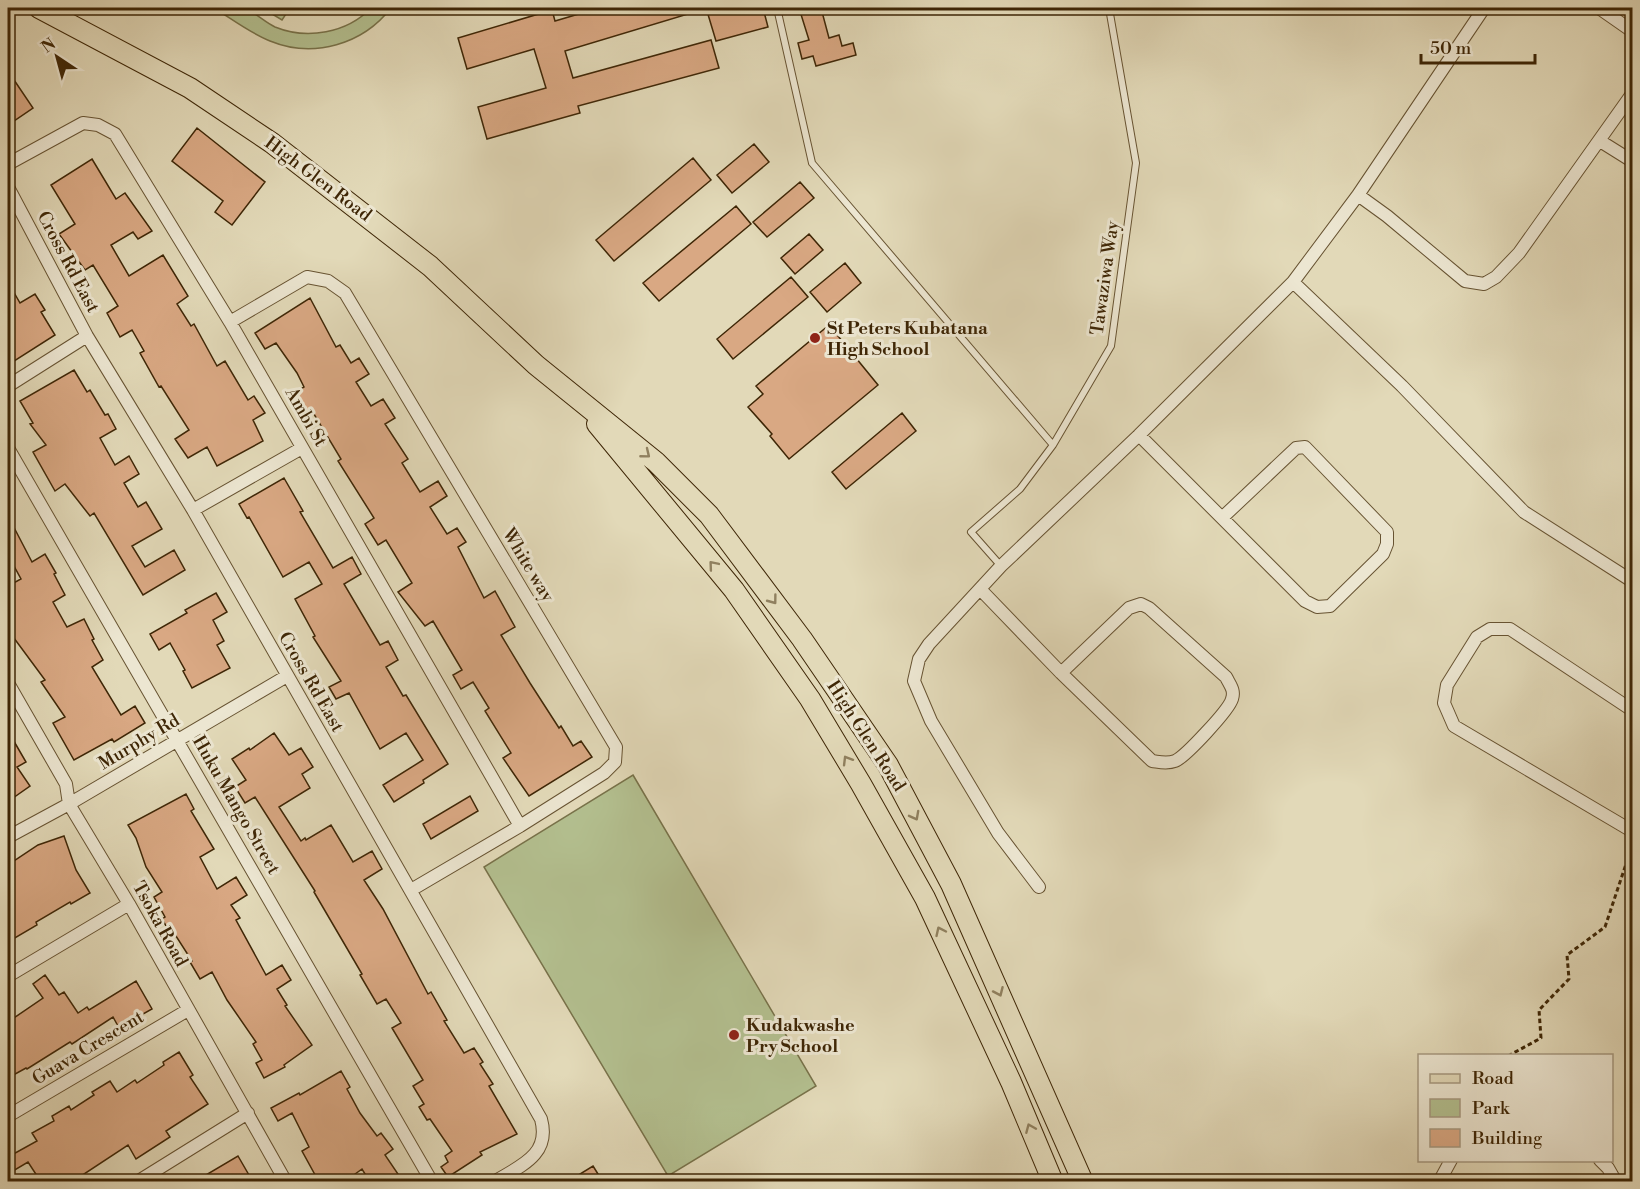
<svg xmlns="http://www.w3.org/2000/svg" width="1640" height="1189" font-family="'Libre Bodoni',serif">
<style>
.green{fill:#b3bf8f;stroke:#78724a;stroke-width:1.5}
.building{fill:#d9a883;stroke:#3e2606;stroke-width:1.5}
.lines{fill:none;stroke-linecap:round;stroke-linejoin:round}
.service-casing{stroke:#675332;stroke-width:8}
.minor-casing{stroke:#675332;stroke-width:14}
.primary-casing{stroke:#3e2606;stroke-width:22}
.path{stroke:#3e2606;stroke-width:3;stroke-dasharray:4.5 3;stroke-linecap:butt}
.service{stroke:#ece6d1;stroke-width:6}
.minor{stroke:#ece6d1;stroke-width:12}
.primary{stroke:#e2d9b8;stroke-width:20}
.oneway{stroke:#90805f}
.poi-dot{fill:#8f2418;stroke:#ece6d1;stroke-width:2}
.labels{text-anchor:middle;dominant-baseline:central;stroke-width:6;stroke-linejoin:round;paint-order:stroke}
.street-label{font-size:18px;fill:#3e2606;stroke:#ece6d1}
.poi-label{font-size:18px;font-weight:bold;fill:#3e2606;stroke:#ece6d1;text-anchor:start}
</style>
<rect width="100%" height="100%" fill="#e2d9b8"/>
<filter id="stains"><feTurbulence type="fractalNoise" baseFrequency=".00333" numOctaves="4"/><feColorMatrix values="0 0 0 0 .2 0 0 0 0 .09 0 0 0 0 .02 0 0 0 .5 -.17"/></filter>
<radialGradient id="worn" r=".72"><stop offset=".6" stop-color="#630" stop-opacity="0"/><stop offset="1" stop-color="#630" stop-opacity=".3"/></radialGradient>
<path class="green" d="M 214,8 C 223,7 235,5 243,8 C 254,11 264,22 275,27 C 307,40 347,33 371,8 L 391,8 C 363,44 314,59 270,41 C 250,33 232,19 214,8 Z
M 262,8 L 290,8 L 282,20 Z
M 633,775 L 816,1086 L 668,1176 L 484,867 Z"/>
<path class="building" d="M 599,8 L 698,8 L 698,11 L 565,51 L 573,78 L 711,40 L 719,68 L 578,106 L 580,113 L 487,139 L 478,107 L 546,88 L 534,49 L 467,69 L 458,38 L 552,10 L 555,21 Z
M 721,8 L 763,8 L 768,27 L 716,41 L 707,11 Z
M 799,8 L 821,8 L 829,38 L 839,35 L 842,46 L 853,43 L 856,55 L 816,66 L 813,56 L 802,59 L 798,43 L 809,40 Z
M 8,71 L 33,108 L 8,125 Z
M 197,128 L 265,182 L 232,225 L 215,212 L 223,201 L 172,161 Z
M 754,144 L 769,162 L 732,193 L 717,175 Z
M 693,158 L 711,180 L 614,261 L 596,240 Z
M 92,159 L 116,199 L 125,193 L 152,231 L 138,239 L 133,232 L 111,245 L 129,276 L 163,255 L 188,296 L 177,304 L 191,326 L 194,324 L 217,366 L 225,361 L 248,400 L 254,396 L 265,413 L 253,420 L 263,441 L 217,466 L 207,447 L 188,458 L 175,439 L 189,430 L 161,386 L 159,387 L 140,353 L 144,351 L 132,330 L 120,337 L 107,313 L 118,306 L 93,265 L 85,270 L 59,234 L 75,224 L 51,185 Z
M 800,182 L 814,198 L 767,237 L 753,222 Z
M 736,206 L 751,224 L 659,301 L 643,283 Z
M 809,234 L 823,250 L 795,274 L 781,258 Z
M 845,263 L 861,283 L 827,312 L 810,292 Z
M 791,277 L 808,297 L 733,359 L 717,339 Z
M 8,282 L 20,303 L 35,294 L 45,310 L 41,312 L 55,335 L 8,365 Z
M 310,298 L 336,347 L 340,345 L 351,363 L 359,358 L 369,374 L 356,382 L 371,406 L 383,399 L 395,418 L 385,424 L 408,459 L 402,463 L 420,492 L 438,481 L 447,496 L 430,507 L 447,534 L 457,528 L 466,542 L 458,547 L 484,598 L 495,591 L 515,627 L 501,635 L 530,683 L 559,728 L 561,726 L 573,746 L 581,741 L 592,757 L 529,796 L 503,758 L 511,753 L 485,711 L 489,708 L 473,682 L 461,689 L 453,675 L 462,670 L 433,621 L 425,626 L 398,592 L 412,583 L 386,540 L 378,545 L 365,524 L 374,518 L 338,461 L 341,459 L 311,409 L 302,416 L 290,396 L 304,387 L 297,373 L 276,343 L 265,349 L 255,333 Z
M 829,325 L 878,385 L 789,459 L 770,436 L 772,434 L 748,407 L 763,394 L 756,386 Z
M 74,370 L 87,392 L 90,390 L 105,415 L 108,414 L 116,429 L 100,438 L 115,465 L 129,456 L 139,474 L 124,483 L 138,507 L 146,502 L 162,529 L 132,546 L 145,567 L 174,550 L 185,570 L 143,595 L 94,513 L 90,516 L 65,484 L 55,491 L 33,452 L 46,445 L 30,424 L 33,423 L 20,401 Z
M 902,413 L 916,431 L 846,489 L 832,472 Z
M 284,478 L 303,511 L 300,512 L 333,568 L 352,557 L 361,574 L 344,584 L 380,645 L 388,641 L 398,660 L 386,667 L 403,696 L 406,695 L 448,764 L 423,780 L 424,783 L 394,802 L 383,785 L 423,760 L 406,733 L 380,749 L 349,693 L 336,699 L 329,687 L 341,681 L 313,637 L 315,636 L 295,599 L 322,584 L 309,562 L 283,577 L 249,517 L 247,518 L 239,504 Z
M 8,516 L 32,562 L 45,554 L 56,573 L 54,574 L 65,595 L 53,602 L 67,627 L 84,619 L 94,639 L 92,640 L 103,660 L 92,667 L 121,715 L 135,706 L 145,723 L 114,742 L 112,739 L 74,760 L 53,723 L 65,717 L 41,682 L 45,680 L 8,630 L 8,586 L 21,579 L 8,555 Z
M 216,593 L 227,612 L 213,620 L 224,641 L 217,645 L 230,668 L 192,688 L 183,671 L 185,670 L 170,643 L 159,650 L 150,634 L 187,613 L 185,610 Z
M 8,731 L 26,762 L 17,767 L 30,786 L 13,798 L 8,789 Z
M 274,733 L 289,755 L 301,748 L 313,767 L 302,774 L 310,788 L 279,807 L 301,841 L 305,838 L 306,840 L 331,825 L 353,862 L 372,851 L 382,869 L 364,880 L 383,909 L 428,994 L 431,992 L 447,1020 L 444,1021 L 464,1053 L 474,1048 L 483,1062 L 480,1064 L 493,1084 L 489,1086 L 517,1134 L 480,1152 L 482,1155 L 448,1177 L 441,1167 L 448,1162 L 445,1156 L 452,1151 L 430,1119 L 427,1120 L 419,1107 L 424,1104 L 413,1086 L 423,1080 L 392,1028 L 401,1023 L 386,999 L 377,1004 L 360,975 L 362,974 L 314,892 L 315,891 L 255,797 L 245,803 L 235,787 L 246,780 L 232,759 L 249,748 L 250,750 Z
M 186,794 L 194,809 L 191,811 L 214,849 L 200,857 L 217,889 L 236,877 L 247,895 L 231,905 L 240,918 L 236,920 L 266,975 L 282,965 L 291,980 L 277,989 L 287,1005 L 285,1006 L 312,1045 L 284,1065 L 285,1067 L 264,1078 L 256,1063 L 262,1060 L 253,1044 L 256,1042 L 227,1000 L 212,972 L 200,979 L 190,962 L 192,961 L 176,936 L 173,938 L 162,919 L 165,917 L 154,897 L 162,892 L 146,867 L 136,838 L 128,825 Z
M 470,796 L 478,811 L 431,839 L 423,824 Z
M 64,836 L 76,870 L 90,893 L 71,904 L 70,902 L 36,922 L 37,925 L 8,942 L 8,865 L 38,845 Z
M 45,975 L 59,995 L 64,992 L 78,1013 L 87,1007 L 89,1010 L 136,981 L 152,1009 L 136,1018 L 134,1016 L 118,1026 L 113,1017 L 72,1044 L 70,1042 L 27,1069 L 26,1068 L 8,1078 L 8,1022 L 43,998 L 33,984 Z
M 179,1052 L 193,1075 L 190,1077 L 208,1104 L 166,1131 L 170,1137 L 136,1159 L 128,1145 L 72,1182 L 41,1182 L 28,1162 L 8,1174 L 8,1157 L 37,1141 L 32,1133 L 54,1121 L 52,1116 L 69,1106 L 71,1110 L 94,1095 L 92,1092 L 110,1081 L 117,1092 L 135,1080 L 137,1083 L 164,1065 L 163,1062 Z
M 341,1071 L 350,1087 L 347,1089 L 360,1113 L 377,1136 L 381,1133 L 393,1149 L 385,1155 L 398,1174 L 388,1182 L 370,1182 L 362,1169 L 344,1182 L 319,1182 L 302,1151 L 309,1147 L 292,1113 L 278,1121 L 271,1108 L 299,1093 L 300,1095 Z
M 238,1156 L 253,1182 L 194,1182 Z
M 593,1166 L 603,1182 L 567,1182 Z"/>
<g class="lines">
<g class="service-casing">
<path id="service" d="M 777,8 L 812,163 L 1053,445
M 1001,566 L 971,532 L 1020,489 L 1053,445 L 1111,346 L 1136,163 L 1109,8"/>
</g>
<g class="minor-casing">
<path id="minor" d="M 1599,8 L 1632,31
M 1600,141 L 1632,161
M 8,164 L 83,123 L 98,125 L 115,134 L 230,322 L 520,826
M 8,187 L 87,336 L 193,510 L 541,1119 C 551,1155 520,1166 494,1182
M 1358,195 L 1387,216 L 1465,281 L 1484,284 L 1496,277 L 1519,253 L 1632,94
M 1293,282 L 1358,195 L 1484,8
M 230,322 L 307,277 L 328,281 L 345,293 L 616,747 L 615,762 L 604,773 L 520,826 L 411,890
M 8,386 L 87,336
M 1139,435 L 1305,601 L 1317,607 L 1330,606 L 1383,554 L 1387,544 L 1387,532 L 1305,447 L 1296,448 L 1223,517
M 8,448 L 432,1182
M 193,510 L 302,448
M 980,589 L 1061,673 L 1152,761 C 1160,762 1167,764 1175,761 C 1185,757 1229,710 1232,699 C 1235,690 1230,685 1226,677 L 1149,608 L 1141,604 L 1129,608 L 1061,673
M 8,683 L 66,784 L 69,804 L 129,904 L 286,1182
M 1632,710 L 1510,629 L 1490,629 L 1477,637 L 1447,685 L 1444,703 L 1454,726 L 1632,831
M 8,837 L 69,804 L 287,676
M 1039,887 L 998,833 L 931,721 L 914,681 L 919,659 L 929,644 L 1001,566 L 1139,435 L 1293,282 L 1402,386 L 1524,512 L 1632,581
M 8,976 L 129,904
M 8,1116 L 188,1010
M 1600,1160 L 1608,1168 L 1616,1182
M 137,1182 L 248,1113
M 1439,1182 L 1451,1160"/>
</g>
<g class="primary-casing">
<path id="primary" d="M 39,8 L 190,88 L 272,143 L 430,266 L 536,365 L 656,462 L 709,515 L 802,639 L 888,765 L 951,884 L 1083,1182
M 597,424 L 734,590 L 810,699 L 861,784 L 925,898 L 1011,1082 L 1053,1182"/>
</g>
<path class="path" d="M 1508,1056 L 1541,1038 L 1539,1010 L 1569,979 L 1567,955 L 1605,927 L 1627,861 L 1632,859"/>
<use href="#service" class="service"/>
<use href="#minor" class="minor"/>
<use href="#primary" class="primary"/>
</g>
<defs><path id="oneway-chevron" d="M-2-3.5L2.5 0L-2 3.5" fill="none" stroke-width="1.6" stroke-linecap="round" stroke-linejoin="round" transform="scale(1.5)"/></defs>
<g class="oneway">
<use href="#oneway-chevron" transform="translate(646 454) rotate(39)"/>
<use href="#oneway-chevron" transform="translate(713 565) rotate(-130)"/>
<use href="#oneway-chevron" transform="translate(773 600) rotate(53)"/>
<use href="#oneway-chevron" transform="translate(847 760) rotate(-121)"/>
<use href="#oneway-chevron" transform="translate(915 816) rotate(62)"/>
<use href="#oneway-chevron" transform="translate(940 931) rotate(-115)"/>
<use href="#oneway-chevron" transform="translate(999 992) rotate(66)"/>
<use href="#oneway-chevron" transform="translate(1030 1128) rotate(-113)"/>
</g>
<g class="poi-dot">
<circle cx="815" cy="338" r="6"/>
<circle cx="734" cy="1035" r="6"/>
</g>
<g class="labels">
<g class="street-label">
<text transform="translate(318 179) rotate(37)">High Glen Road</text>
<text transform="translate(68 262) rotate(62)">Cross Rd East</text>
<text transform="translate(1105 278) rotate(-82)">Tawaziwa Way</text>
<text transform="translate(306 417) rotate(60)">Ambi St</text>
<text transform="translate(528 565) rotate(59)">White way</text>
<text transform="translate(311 682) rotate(60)">Cross Rd East</text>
<text transform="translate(866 736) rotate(57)">High Glen Road</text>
<text transform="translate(139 742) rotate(-31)">Murphy Rd</text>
<text transform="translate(236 805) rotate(60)">Huku Mango Street</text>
<text transform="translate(160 924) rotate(61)">Tsoka Road</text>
<text transform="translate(88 1048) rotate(-31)">Guava Crescent</text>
</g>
<g class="poi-label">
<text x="827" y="328">St Peters Kubatana<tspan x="827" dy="21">High School</tspan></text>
<text x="746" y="1025">Kudakwashe<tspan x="746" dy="21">Pry School</tspan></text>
</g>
</g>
<rect width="1640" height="1189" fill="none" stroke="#e2d9b8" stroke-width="30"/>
<rect x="9" y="9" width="1622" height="1171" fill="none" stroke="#3e2606" stroke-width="3"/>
<rect x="15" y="15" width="1610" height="1159" fill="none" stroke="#3e2606" stroke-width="1.5"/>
<rect x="1418" y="1054" width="195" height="108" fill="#ece6d1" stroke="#a69980" stroke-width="1.5"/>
<rect x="1430" y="1074" width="30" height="9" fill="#e2d9b8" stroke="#a69980" stroke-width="1.5"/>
<text x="1472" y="1084" font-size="18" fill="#3e2606">Road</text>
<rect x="1430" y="1099" width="30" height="18" fill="#b3bf8f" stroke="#a69980" stroke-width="1.5"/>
<text x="1472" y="1114" font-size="18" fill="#3e2606">Park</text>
<rect x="1430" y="1129" width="30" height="18" fill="#d9a883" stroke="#a69980" stroke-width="1.5"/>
<text x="1472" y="1144" font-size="18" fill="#3e2606">Building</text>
<g transform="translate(57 57) rotate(324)" stroke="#ece6d1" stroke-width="4.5" paint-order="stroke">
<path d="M0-4.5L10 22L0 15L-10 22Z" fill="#3e2606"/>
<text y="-9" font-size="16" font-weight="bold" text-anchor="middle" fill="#3e2606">N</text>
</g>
<path d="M1421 54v9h114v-9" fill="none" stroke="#3e2606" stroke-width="3"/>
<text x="1430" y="54" font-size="18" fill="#3e2606" stroke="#ece6d1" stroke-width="4.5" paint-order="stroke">50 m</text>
<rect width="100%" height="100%" filter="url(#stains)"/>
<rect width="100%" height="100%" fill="url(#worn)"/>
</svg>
